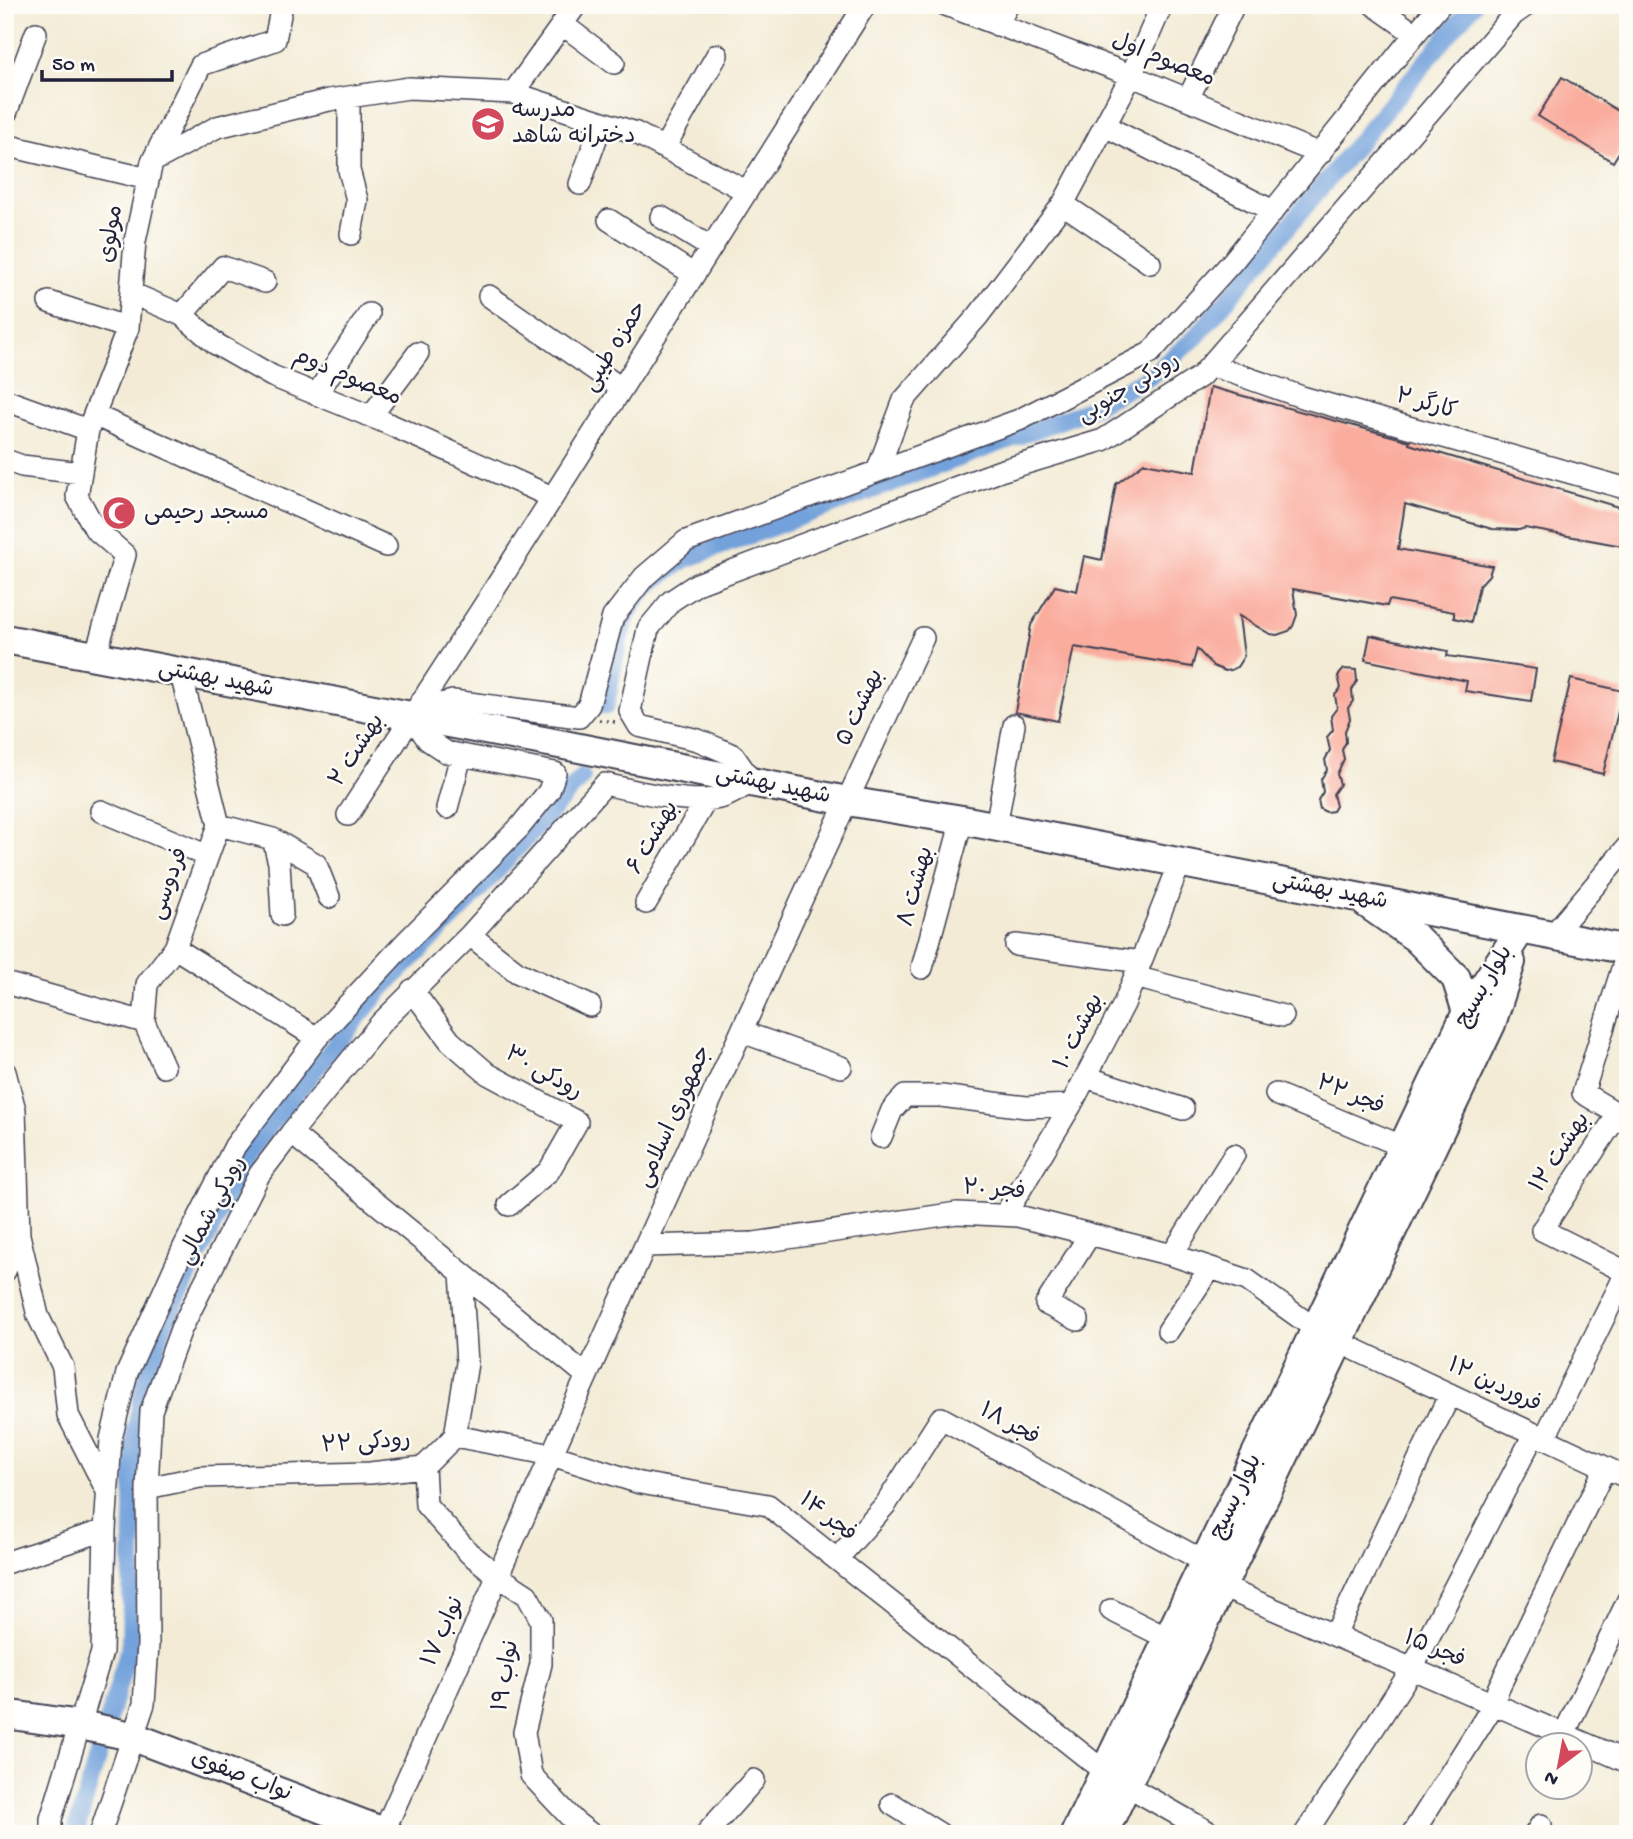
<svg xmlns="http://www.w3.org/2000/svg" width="1633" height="1839" font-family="'Gochi Hand','Playpen Sans Arabic',sans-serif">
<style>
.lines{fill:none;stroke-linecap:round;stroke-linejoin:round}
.canal{stroke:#72a1db;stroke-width:18}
.building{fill:#faac9d}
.minor-casing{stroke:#414052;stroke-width:24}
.major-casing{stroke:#414052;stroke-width:32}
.path{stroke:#414052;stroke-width:3.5;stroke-dasharray:2 5;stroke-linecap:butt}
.minor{stroke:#fff;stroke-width:21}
.major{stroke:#fff;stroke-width:28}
.labels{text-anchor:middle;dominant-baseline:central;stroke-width:5;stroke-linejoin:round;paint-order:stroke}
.street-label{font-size:23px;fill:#22223b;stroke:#fdfcf7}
.poi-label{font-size:23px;fill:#22223b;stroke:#fdfcf7;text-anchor:start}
</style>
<rect width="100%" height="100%" fill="#fdfcf7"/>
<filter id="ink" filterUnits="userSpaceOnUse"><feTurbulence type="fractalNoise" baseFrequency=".0143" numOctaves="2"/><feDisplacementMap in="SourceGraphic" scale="14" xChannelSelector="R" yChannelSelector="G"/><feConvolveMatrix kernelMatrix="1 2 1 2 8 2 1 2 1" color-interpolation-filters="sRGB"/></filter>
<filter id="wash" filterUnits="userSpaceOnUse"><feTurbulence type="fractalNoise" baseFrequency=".00686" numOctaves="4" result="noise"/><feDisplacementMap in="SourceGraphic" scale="28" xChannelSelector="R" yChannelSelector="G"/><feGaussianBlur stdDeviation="1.57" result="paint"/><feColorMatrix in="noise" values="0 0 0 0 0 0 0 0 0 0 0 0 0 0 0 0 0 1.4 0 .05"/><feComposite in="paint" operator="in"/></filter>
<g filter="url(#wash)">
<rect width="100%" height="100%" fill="#f3ebd5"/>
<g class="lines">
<path class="canal" d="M 606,706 C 612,676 618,625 636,600 C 648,583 669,570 686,559 L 1083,412 L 1149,377 L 1196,337 L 1473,5
M 75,1834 L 130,1645 L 135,1432 L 145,1384 L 164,1326 L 247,1156 L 276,1117 L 382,988 L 460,911 L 582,777"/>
</g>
<g id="blocks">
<path class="building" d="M 1562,77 L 1628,117 L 1628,138 L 1613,162 L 1538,116 Z
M 1210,387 L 1410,441 L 1409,444 L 1628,510 L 1628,547 L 1525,528 L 1519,530 L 1492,529 L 1405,504 L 1398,549 L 1492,566 L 1489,575 L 1479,586 L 1471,622 L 1454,618 L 1454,612 L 1389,600 L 1387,606 L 1293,589 L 1297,615 L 1293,626 L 1289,631 L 1277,635 L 1270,634 L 1239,616 L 1244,656 L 1237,667 L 1231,670 L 1225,671 L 1213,666 L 1197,649 L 1192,667 L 1074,647 L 1058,721 L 1015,712 L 1031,625 L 1055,586 L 1077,591 L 1084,556 L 1102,560 L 1116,484 L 1144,463 L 1195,472 Z
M 1370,635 L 1448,651 L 1447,656 L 1536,669 L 1531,701 L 1465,691 L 1467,681 L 1365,660 Z
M 1344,669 L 1356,670 L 1357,681 L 1352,690 L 1353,701 L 1348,708 L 1350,719 L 1345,731 L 1346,742 L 1342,750 L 1344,759 L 1337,774 L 1340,784 L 1333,794 L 1336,806 L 1333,811 L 1326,812 L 1320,809 L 1318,800 L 1323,792 L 1321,779 L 1327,770 L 1325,760 L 1330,750 L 1327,737 L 1333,730 L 1331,716 L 1337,708 L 1335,695 L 1341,688 L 1338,676 Z
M 1571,679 L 1623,691 L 1603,774 L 1551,762 Z"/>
</g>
</g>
<g filter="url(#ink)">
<use href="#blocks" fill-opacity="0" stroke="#414052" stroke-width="2"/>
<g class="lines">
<g class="minor-casing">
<path id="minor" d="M 946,5 L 1115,69 L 1320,154
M 1374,5 L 1415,34
M 562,24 L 614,63
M 997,25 L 1008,5
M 513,93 L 576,5
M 349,97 L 349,170 L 357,200 L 351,234
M 1188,99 L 1234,5
M 5,116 L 36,33
M 1105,126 L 1273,211
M 5,145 L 148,179
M 664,148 L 717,55
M 152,162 L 201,65 L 275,40 L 282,5
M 580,184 L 602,122
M 1063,204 L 1150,263
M 661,217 L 710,247
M 609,220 L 693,274
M 131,293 L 182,315 L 216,344 L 272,376 L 382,421 L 552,497
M 489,296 L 621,388
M 49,302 L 128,328
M 182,315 L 223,267 L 265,282
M 1211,365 L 1302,397 L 1628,489
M 317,394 L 369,314
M 5,400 L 88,430
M 94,415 L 386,546
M 371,416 L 418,353
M 5,460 L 22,466 L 81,473
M 878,469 L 904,400 L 978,316 L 1063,204 L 1131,76 L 1162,5
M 95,657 L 125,555 L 95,529 L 77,496 L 88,430 L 128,328 L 135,241 L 152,162 L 217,127 L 329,100 L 409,88 L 513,93 L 636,133 L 746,191
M 181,674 L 219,825 L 175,948 L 317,1038
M 412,717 L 437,705 L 453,701 L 579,717 L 589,705 L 613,617 L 644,577 L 686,541 L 1019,420 L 1150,353 L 1233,261 L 1415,34 L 1440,5
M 447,808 L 461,756
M 101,811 L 208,856
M 348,815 L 485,604 L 865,5
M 219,825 L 273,839 L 279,863 L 282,915
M 996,827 L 1014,725
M 273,839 L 316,864 L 329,897
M 646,903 L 706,800
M 470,935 L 517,972 L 590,1006
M 1553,935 L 1628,846
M 1016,945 L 1141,962
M 922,968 L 962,820
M 1135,977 L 1283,1016
M 5,983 L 144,1022
M 412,990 L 450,1041 L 488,1074 L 577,1122 L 549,1171 L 509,1205
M 742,1032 L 841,1067
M 164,1067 L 144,1022 L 147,984 L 175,948
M 5,1072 L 15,1110 L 19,1235 L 38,1316 L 63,1367 L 68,1415 L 107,1491
M 1086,1077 L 1183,1109
M 1276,1094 L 1404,1147
M 291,1133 L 587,1376
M 881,1137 L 892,1110 L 905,1096 L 941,1096 L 1026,1107 L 1071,1105
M 1005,1215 L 1071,1105 L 1124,1004 L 1180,863
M 645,1246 L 754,1243 L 957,1213 L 1018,1216 L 1172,1255 L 1247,1280 L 1317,1330
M 1172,1255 L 1234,1155
M 5,1271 L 19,1235
M 1626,1272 L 1542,1230 L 1618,1114 L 1583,1093 L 1628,950
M 1078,1320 L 1046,1304 L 1090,1234
M 1168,1331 L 1210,1268
M 1337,1341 L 1628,1478
M 455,1436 L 552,1455 L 640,1483 L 768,1505 L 1105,1772
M 1544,1439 L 1628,1269
M 424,1467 L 426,1505 L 469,1553 L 498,1576 L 527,1595 L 541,1620 L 541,1664 L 524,1732 L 531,1775 L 574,1821 L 591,1834
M 147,1488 L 200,1477 L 370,1473 L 424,1467 L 455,1436 L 467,1363 L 461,1273
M 837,1559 L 886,1504 L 941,1418 L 1205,1562
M 5,1563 L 105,1530
M 1220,1586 L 1628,1762
M 1111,1610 L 1169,1639
M 1335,1635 L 1450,1394
M 1564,1734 L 1628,1600
M 1126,1785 L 1212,1834
M 892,1804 L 940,1834
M 384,1831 C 562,1433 737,1033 923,638
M 51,1834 L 51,1819 L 102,1652 L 105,1530 L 111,1439 L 127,1373 L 183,1249 L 235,1146 L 317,1038 L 405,943 L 519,828 L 549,791 L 555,773 L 446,752 L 428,740 L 412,717
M 100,1834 L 144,1704 L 148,1645 L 147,1488 L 151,1411 L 181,1329 L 259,1175 L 291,1133 L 381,1023 L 470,935 L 605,784 C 635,791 694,806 723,797 C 733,794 742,787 752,782 L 733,755 L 698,740 L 639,726 L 630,711 L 648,629 L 671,601 L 697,584 L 1000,471 L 1103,440 L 1201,376 L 1514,14 L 1527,5
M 706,1834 L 754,1780
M 1305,1834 L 1412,1669 L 1534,1434
M 1412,1834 L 1494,1704 L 1498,1689 L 1605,1468
M 1535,1834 L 1541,1825"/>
</g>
<g class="major-casing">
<path id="major" d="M 5,639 L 559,744 L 847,801 L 962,820 L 1628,950
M 1366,903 L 1416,938 L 1456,978 L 1467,1012
M 5,1714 L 81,1725 L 131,1736 L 389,1834
M 1075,1834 L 1467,1012 L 1521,929
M 1103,1834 L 1491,1024 L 1511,962"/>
</g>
<path class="path" d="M 599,720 L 615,722"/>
<use href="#minor" class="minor"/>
<use href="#major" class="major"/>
</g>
</g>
<defs>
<g id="school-disc" transform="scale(1.75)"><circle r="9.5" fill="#d1495b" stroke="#fdfcf7"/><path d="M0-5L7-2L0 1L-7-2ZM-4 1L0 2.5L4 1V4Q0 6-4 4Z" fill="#fff"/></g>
<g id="mosque-disc" transform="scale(1.75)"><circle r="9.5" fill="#d1495b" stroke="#fdfcf7"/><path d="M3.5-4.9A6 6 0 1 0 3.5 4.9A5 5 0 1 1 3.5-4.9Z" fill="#fff"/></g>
</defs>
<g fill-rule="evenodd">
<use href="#school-disc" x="488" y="124"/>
<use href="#mosque-disc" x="119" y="513"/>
</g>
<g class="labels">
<g class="street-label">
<text transform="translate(1163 61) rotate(22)">معصوم اول</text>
<text transform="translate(112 234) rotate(-81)">مولوی</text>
<text transform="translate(616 347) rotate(-58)">حمزه طیبی</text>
<text transform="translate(347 378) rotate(23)">معصوم دوم</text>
<text transform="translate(1129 389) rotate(-31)">رودکی جنوبی</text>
<text transform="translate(1426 405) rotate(16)">کارگر ۲</text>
<text transform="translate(216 680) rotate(11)">شهید بهشتی</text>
<text transform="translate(861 708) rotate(-65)">بهشت ۵</text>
<text transform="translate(358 751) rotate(-57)">بهشت ۲</text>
<text transform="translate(773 786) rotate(12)">شهید بهشتی</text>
<text transform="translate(654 838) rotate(-60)">بهشت ۶</text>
<text transform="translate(170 884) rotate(-70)">فردوسی</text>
<text transform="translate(917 887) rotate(-75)">بهشت ۸</text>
<text transform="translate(1330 892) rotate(11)">شهید بهشتی</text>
<text transform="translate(1485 987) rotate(-59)">بلوار بسیج</text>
<text transform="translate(1080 1032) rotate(-63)">بهشت ۱۰</text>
<text transform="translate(543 1074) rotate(30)">رودکی ۳۰</text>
<text transform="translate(1350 1096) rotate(22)">فجر ۲۲</text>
<text transform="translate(675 1117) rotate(-66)">جمهوری اسلامی</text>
<text transform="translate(1561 1153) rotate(-57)">بهشت ۱۲</text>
<text transform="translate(994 1191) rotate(4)">فجر ۲۰</text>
<text transform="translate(213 1211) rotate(-62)">رودکي شمالي</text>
<text transform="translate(1494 1386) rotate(25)">۱۲ فروردین</text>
<text transform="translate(1009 1425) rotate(29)">فجر ۱۸</text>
<text transform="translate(366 1444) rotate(-4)">رودکی ۲۲</text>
<text transform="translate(1237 1497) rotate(-64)">بلوار بسیج</text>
<text transform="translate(827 1518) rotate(38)">فجر ۱۴</text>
<text transform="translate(444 1632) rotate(-66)">نواب ۱۷</text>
<text transform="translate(1434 1650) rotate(23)">فجر ۱۵</text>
<text transform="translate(507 1676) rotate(-81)">نواب ۱۹</text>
<text transform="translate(241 1777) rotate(21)">نواب صفوی</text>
</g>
<g class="poi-label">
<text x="512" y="111">مدرسه<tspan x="512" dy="26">دخترانه شاهد</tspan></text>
<text x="144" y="513">مسجد رحیمی</text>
</g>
</g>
<rect width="1633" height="1839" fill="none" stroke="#fdfcf7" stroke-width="28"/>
<g transform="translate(1559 1766) rotate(212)"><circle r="33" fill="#fdfcf7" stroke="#a5a5ac" stroke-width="2"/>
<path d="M0-5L12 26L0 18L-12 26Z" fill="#d1495b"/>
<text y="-10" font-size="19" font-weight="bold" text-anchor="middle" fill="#22223b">N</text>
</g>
<path d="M42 70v10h130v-10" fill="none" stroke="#22223b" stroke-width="3.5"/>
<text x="52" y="70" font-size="21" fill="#22223b" stroke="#fdfcf7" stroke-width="5" paint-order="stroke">50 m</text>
</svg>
